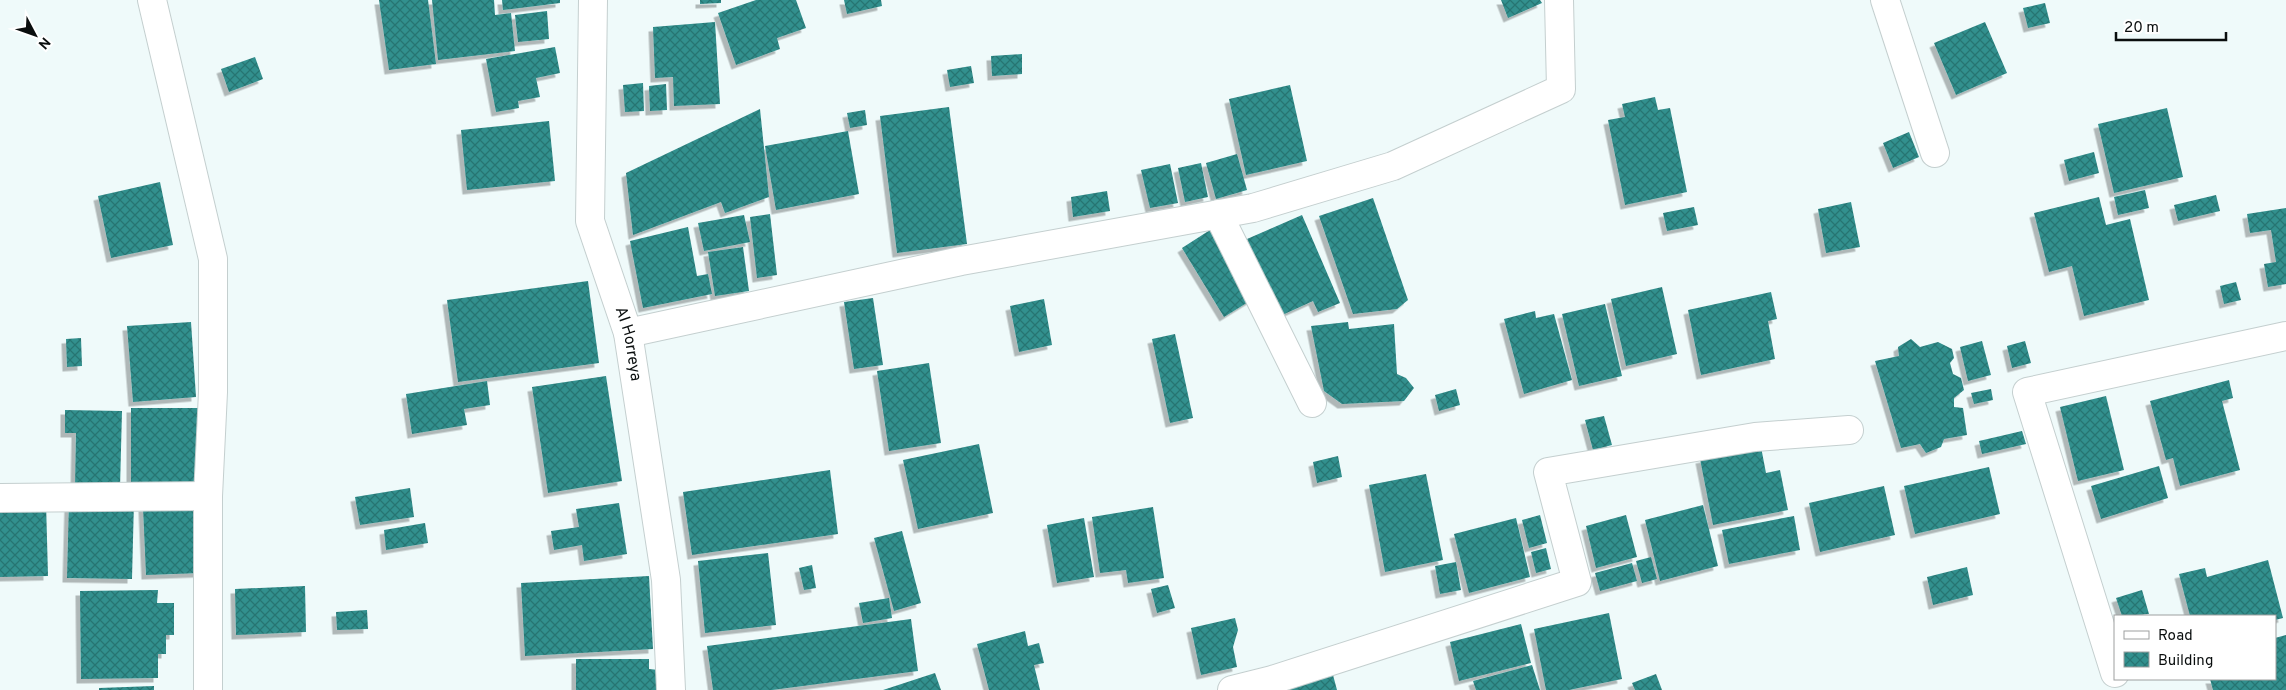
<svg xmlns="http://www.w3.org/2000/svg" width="2286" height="690" font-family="Overpass,sans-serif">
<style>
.building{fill:url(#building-cross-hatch);filter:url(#shadow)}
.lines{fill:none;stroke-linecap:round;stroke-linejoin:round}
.minor-casing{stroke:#c4cfcf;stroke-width:30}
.minor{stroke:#fff;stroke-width:28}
.labels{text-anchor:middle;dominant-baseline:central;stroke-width:4;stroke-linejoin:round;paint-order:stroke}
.street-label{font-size:16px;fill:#0a0e0e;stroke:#fff}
</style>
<defs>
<pattern id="building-cross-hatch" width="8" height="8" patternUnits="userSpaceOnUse" patternTransform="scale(1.25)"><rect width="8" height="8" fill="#31908e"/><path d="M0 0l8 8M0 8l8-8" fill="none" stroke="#287472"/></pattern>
<filter id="shadow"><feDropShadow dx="-4.5" dy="4.5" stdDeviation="0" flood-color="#0004"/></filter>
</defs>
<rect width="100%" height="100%" fill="#effafa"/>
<path class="building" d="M 379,0 L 428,0 L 436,64 L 389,70 Z
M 432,0 L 494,0 L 495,15 L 511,13 L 515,51 L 438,60 Z
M 502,0 L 560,0 L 560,3 L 503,10 Z
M 700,0 L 721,0 L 721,3 L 700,4 Z
M 756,0 L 796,0 L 806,28 L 777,38 L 780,49 L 736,65 L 718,13 Z
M 844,0 L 881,0 L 882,6 L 847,14 Z
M 1501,0 L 1540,0 L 1542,3 L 1508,18 Z
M 2045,3 L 2050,23 L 2028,28 L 2023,8 Z
M 547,11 L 549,39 L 518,42 L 515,15 Z
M 715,22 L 720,104 L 674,106 L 673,77 L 655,78 L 653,27 Z
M 1985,22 L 2007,73 L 1956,95 L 1934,43 Z
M 555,47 L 560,73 L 536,78 L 540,97 L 518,101 L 519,108 L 496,112 L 486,59 Z
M 1022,54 L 1022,74 L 992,76 L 991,56 Z
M 255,57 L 263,79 L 229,92 L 221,69 Z
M 971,66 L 974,83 L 950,87 L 947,70 Z
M 643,83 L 644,111 L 625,112 L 623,85 Z
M 666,84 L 667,110 L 650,111 L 649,86 Z
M 1290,85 L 1307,161 L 1246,175 L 1229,99 Z
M 1655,97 L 1658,110 L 1670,108 L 1687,192 L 1625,205 L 1608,120 L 1625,117 L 1622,104 Z
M 949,107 L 967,244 L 897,253 L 880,116 Z
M 2167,108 L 2183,177 L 2114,193 L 2098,124 Z
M 760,109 L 769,197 L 725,213 L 721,202 L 633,235 L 626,173 Z
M 865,110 L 867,125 L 850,128 L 847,113 Z
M 549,121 L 555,181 L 467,190 L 461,130 Z
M 848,131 L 859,194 L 776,210 L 765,146 Z
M 1909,132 L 1919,157 L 1893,168 L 1883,143 Z
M 2094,152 L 2099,173 L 2069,181 L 2064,160 Z
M 1237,154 L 1247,190 L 1216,199 L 1206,163 Z
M 1201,163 L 1208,197 L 1185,202 L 1178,168 Z
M 1170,164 L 1178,203 L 1150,208 L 1141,170 Z
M 160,182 L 173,245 L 111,258 L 98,196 Z
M 2145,190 L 2149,208 L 2118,215 L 2114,197 Z
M 1107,191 L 1110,211 L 1073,217 L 1071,197 Z
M 2216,195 L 2220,211 L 2178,221 L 2174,205 Z
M 2099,197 L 2106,225 L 2130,219 L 2149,300 L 2084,316 L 2072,266 L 2049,272 L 2034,213 Z
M 1373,198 L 1408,300 L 1397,309 L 1353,314 L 1319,216 Z
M 1851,202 L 1860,247 L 1826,253 L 1818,209 Z
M 1694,207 L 1698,225 L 1667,231 L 1663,213 Z
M 2286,208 L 2286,284 L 2268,287 L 2264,264 L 2276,262 L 2271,230 L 2250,233 L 2247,214 Z
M 770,214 L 777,275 L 757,278 L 750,217 Z
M 744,215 L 750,242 L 704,251 L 698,223 Z
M 1302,215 L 1340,303 L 1318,312 L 1313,301 L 1280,316 L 1247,239 Z
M 688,227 L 697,276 L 708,274 L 712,294 L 643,308 L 630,241 Z
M 1210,230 L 1253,299 L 1224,317 L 1182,248 Z
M 743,247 L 749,291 L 715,296 L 708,252 Z
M 588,281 L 599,363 L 458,382 L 447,300 Z
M 2236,282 L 2241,300 L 2224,304 L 2220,286 Z
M 1662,287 L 1677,354 L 1626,366 L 1611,299 Z
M 1771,292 L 1777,319 L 1768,321 L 1775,359 L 1701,375 L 1688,310 Z
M 873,298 L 883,365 L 854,369 L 844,302 Z
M 1044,299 L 1052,345 L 1019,352 L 1010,306 Z
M 1605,304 L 1622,376 L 1579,386 L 1562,314 Z
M 1535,311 L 1536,318 L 1554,314 L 1572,380 L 1524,394 L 1504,319 Z
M 191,322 L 196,397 L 133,402 L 127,326 Z
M 1348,322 L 1349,329 L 1394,324 L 1397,374 L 1406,378 L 1414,388 L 1404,401 L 1342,404 L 1324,391 L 1311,326 Z
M 1175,334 L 1193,418 L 1170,423 L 1152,339 Z
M 81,338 L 82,366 L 67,367 L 66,339 Z
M 1911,339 L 1920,347 L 1938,342 L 1952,349 L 1954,358 L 1950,363 L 1953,374 L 1961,378 L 1964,390 L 1954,398 L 1954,407 L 1963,408 L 1967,435 L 1944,439 L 1941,447 L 1926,453 L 1920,444 L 1901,448 L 1875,361 L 1899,356 L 1898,347 Z
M 1982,341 L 1991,375 L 1968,381 L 1960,347 Z
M 2025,341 L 2031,363 L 2012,368 L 2007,346 Z
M 929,363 L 941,443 L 889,451 L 877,371 Z
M 606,376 L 622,481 L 548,493 L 532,387 Z
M 2229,380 L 2233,398 L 2222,401 L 2240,470 L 2180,486 L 2173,458 L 2166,460 L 2150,401 Z
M 487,381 L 490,405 L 464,409 L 467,425 L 412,434 L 406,394 Z
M 1456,389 L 1460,405 L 1439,411 L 1435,395 Z
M 1991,389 L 1993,400 L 1974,404 L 1971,393 Z
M 2106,396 L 2124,470 L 2078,481 L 2060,407 Z
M 131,408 L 199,408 L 198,488 L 131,488 Z
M 65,410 L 122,411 L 120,488 L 75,487 L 76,433 L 65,433 Z
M 1604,416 L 1612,445 L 1593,450 L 1585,420 Z
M 2022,431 L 2026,444 L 1982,454 L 1979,441 Z
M 979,444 L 993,513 L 918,529 L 903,460 Z
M 1761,447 L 1766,473 L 1780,470 L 1788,510 L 1713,525 L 1700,459 Z
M 1338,456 L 1342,477 L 1317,483 L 1313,462 Z
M 2159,466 L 2168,498 L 2101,519 L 2091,486 Z
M 1989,467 L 2000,514 L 1915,534 L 1904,486 Z
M 830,470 L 838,534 L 692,555 L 683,492 Z
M 1426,474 L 1443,560 L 1385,572 L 1369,485 Z
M 1884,486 L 1895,535 L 1820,552 L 1809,503 Z
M 410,488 L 414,517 L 360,525 L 355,497 Z
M 69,501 L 134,501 L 132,579 L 67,578 Z
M 46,502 L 48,576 L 0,577 L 0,504 Z
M 619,503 L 627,554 L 584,561 L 582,545 L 554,550 L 551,531 L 579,527 L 576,509 Z
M 198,505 L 201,573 L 146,575 L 143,507 Z
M 1703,505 L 1718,566 L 1660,581 L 1645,520 Z
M 1153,507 L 1164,578 L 1128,583 L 1126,570 L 1100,573 L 1092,517 Z
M 1540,515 L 1547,543 L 1529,548 L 1522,520 Z
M 1626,515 L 1637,557 L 1596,568 L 1586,526 Z
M 1794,516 L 1800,550 L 1729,564 L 1722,530 Z
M 1084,518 L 1094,577 L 1057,583 L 1047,525 Z
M 1516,518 L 1530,577 L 1469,593 L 1454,534 Z
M 425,523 L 428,543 L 386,550 L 384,530 Z
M 902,531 L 921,603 L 894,611 L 874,538 Z
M 1546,548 L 1551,569 L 1536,573 L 1531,552 Z
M 768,553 L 776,625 L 705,633 L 698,561 Z
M 1651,557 L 1657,579 L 1642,583 L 1636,561 Z
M 2268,560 L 2283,618 L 2275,620 L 2275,616 L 2190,616 L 2179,574 L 2205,568 L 2207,577 Z
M 1456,562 L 1461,590 L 1440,594 L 1435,566 Z
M 1632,563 L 1637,581 L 1600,591 L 1595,573 Z
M 812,565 L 816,588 L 804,590 L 799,568 Z
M 1967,567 L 1973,595 L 1933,605 L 1927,577 Z
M 649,576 L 653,649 L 525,656 L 521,583 Z
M 1168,585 L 1175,608 L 1157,613 L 1151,589 Z
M 305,586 L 306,632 L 236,635 L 235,589 Z
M 158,590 L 157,603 L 174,603 L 174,635 L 166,635 L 166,654 L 158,654 L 158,678 L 81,679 L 80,591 Z
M 2142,590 L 2149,614 L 2122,616 L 2116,598 Z
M 889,598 L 892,618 L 863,623 L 859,603 Z
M 367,610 L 368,629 L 337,630 L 336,612 Z
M 1609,613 L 1622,679 L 1569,690 L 1546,690 L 1534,629 Z
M 1235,618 L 1238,630 L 1233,647 L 1237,667 L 1201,675 L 1191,628 Z
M 911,619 L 918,671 L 772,690 L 713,690 L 707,646 Z
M 1521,624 L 1531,663 L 1459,681 L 1450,642 Z
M 1025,631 L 1028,646 L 1039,643 L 1044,663 L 1034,665 L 1040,690 L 989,690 L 977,644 Z
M 2286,635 L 2286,690 L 2213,690 L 2210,679 L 2275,679 L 2275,638 Z
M 576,659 L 649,659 L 649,669 L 659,670 L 659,690 L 576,690 Z
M 1532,665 L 1540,690 L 1476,690 L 1473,681 Z
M 935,673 L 941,690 L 883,690 Z
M 1656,674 L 1662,690 L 1635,690 L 1632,683 Z
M 1333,675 L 1337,690 L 1281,690 Z
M 154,686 L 154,690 L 99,690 L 99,688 Z"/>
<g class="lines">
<g class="minor-casing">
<g id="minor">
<path d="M 152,0 L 213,259 L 213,392 L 208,496 L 208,690"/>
<path id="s1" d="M 593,0 L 590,221 L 628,333 L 666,580 L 671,690"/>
<path d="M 1885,0 L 1935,153"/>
<path d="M 1218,214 L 1312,403"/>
<path d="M 628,333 L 961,261 L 1253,208 L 1393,166 L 1561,89 L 1559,0"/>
<path d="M 0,498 L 208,496"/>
<path d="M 2115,673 L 2027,392 L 2286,336"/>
<path d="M 1232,690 L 1272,680 L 1577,582 L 1548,472 L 1755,437 L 1849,430"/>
</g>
</g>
<use href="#minor" class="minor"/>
</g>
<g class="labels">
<g class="street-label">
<text stroke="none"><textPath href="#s1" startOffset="350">Al Horreya</textPath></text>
</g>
</g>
<rect x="2114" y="615" width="162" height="65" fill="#ffffff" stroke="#9d9f9f"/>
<rect x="2124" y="631" width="25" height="8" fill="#ffffff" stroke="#9d9f9f"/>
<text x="2158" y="640" font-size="15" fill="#0a0e0e">Road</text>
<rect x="2124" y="652" width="25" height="15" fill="url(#building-cross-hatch)" stroke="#9d9f9f"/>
<text x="2158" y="665" font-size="15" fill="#0a0e0e">Building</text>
<g transform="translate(35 35) rotate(131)" stroke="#ffffff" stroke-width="4" paint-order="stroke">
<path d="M0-4L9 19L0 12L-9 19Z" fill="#0a0e0e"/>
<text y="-8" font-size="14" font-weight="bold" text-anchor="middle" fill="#0a0e0e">N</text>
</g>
<path d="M2116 32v8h110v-8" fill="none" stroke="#0a0e0e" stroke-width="2.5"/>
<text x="2124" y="32" font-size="15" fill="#0a0e0e" stroke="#ffffff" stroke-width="4" paint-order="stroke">20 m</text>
</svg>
